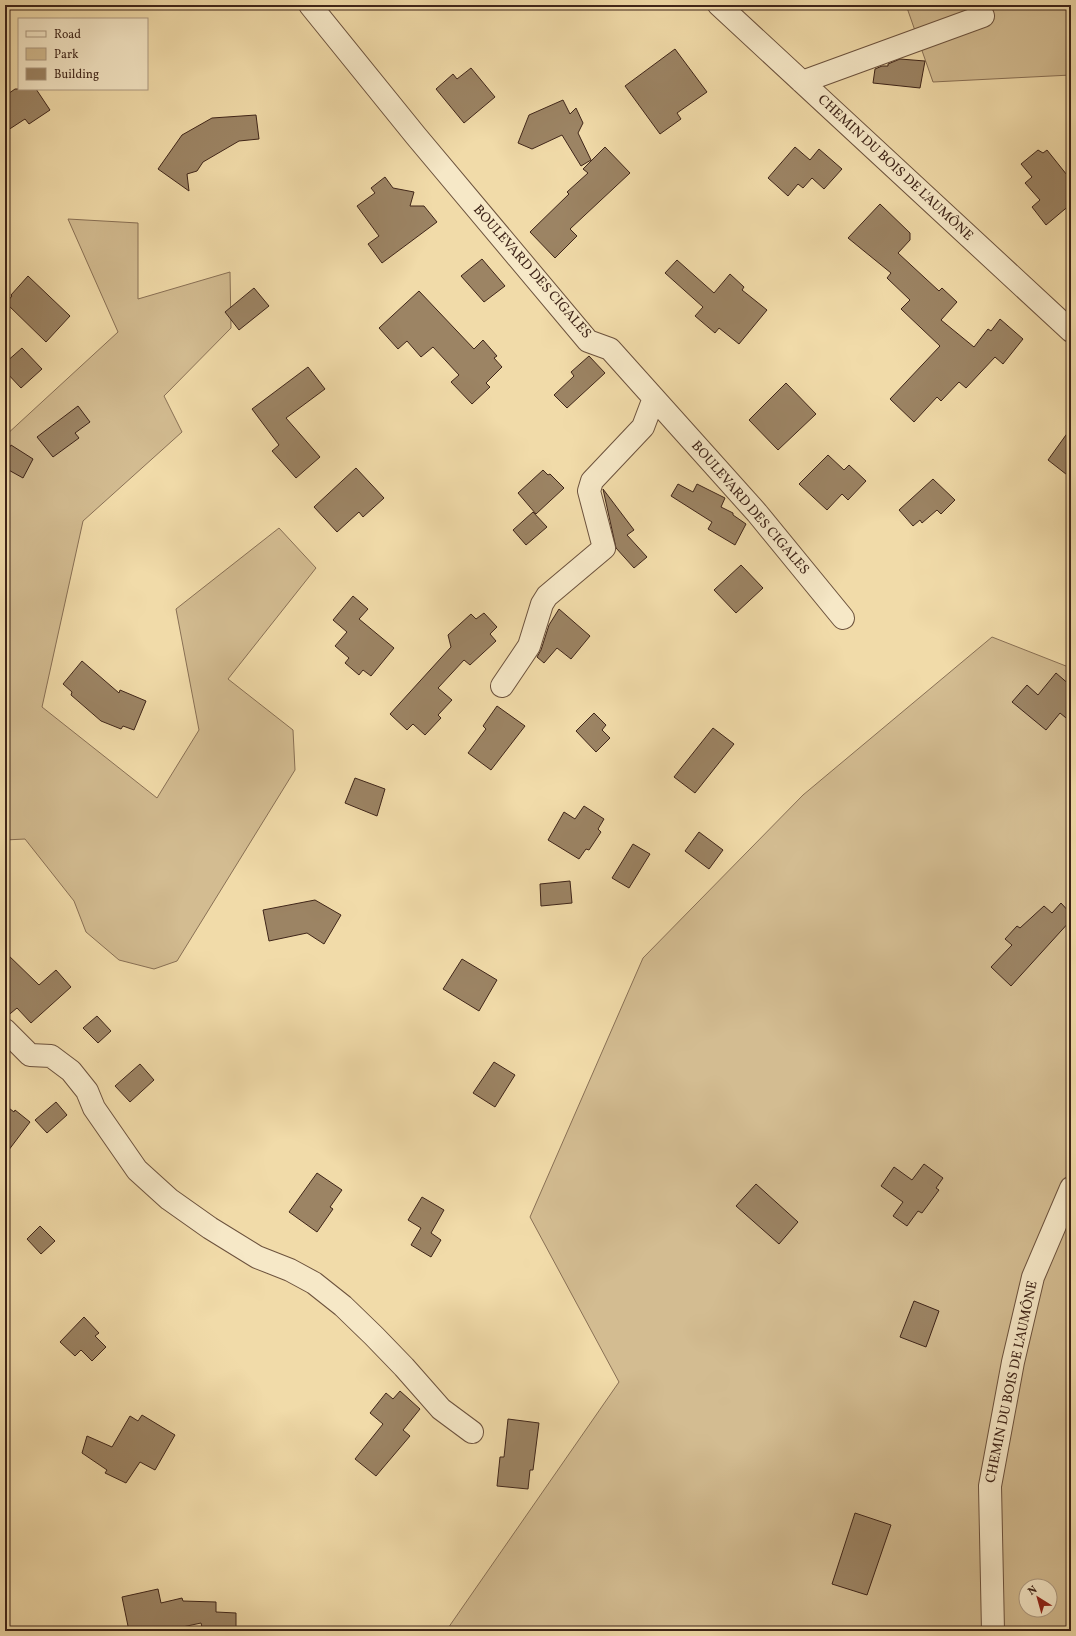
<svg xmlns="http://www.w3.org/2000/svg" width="1076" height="1636" font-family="Vollkorn,serif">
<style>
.green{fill:#d3bc91;stroke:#897055;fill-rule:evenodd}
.building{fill:#9c8464;stroke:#3f2519}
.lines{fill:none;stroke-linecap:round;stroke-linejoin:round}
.minor-casing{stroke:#6c523d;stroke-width:24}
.minor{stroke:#f6e8c7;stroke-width:22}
.labels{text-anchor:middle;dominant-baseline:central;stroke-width:3.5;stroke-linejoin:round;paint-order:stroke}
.street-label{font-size:14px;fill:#3f2519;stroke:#f6e8c7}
</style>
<rect width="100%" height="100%" fill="#f1dba9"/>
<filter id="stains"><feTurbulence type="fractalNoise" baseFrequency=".005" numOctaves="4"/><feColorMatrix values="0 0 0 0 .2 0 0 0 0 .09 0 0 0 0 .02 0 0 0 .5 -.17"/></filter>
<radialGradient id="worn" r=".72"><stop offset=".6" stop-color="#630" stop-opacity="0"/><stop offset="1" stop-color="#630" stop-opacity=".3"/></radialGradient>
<path class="green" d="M 906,5 L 1071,5 L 1071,75 L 933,82 Z
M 68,219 L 138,223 L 138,299 L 230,272 L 231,328 L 164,396 L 182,432 L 83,521 L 42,707 L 157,798 L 199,730 L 176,609 L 279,528 L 316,568 L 228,679 L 293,730 L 295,770 L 177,961 L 154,969 L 119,960 L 86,932 L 74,901 L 25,839 L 5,840 L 5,436 L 118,332 Z
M 992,637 L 1071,668 L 1071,1631 L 446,1631 L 619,1382 L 530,1217 L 643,958 L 803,795 ZM 1026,1586 L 1050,1586 L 1050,1610 L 1026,1610 Z"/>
<path class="building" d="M 675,49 L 707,92 L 677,113 L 681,119 L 660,134 L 625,86 Z
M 900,59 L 925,61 L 920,88 L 873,83 L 875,69 L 882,66 L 888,66 L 888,64 Z
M 471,68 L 495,97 L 464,123 L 436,89 L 453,74 L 457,79 Z
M 15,89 L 36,89 L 50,110 L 29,124 L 25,119 L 5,132 L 5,96 Z
M 563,100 L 570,114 L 576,108 L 583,123 L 578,133 L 591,160 L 581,166 L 562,135 L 532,149 L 518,143 L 529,115 Z
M 256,115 L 259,139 L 239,141 L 203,162 L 197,171 L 187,174 L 189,191 L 158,169 L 182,135 L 212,118 Z
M 605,147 L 630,173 L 570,229 L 577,236 L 555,258 L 530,232 L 569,194 L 567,192 L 588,173 L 583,169 Z
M 795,147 L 810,160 L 819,149 L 842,169 L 824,189 L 812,178 L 803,188 L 798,184 L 788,196 L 768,178 Z
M 1038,150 L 1043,153 L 1047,150 L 1071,180 L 1071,204 L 1046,225 L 1032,207 L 1040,200 L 1025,183 L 1032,177 L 1021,164 Z
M 385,177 L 393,188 L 414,192 L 410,206 L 424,206 L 437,222 L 382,263 L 368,244 L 379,236 L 357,206 L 375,193 L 371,188 Z
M 880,204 L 910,233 L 910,240 L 898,253 L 939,291 L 942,288 L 957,302 L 941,320 L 974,347 L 988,329 L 991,331 L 1000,319 L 1023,339 L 1003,364 L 995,357 L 966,388 L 959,382 L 941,401 L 937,397 L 914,422 L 890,399 L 940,346 L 901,309 L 910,300 L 887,278 L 891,273 L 848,238 Z
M 482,259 L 505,286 L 484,302 L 461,276 Z
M 677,260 L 714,293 L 730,274 L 744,287 L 742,290 L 767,310 L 739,344 L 719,328 L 715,333 L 695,316 L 703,307 L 665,273 Z
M 28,276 L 70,316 L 46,342 L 6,303 L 12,296 L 11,295 Z
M 254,288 L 269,306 L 239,330 L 225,312 Z
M 419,291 L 474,349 L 483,340 L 497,356 L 494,358 L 502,367 L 486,383 L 490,387 L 472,404 L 451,382 L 459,375 L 433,347 L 421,357 L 407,341 L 398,349 L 379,328 Z
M 22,348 L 42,369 L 21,388 L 5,371 L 5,363 Z
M 589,356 L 605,373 L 567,408 L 554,395 L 574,376 L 571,372 Z
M 308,367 L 325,389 L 286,418 L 320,457 L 296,478 L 272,451 L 279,445 L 252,409 Z
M 786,383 L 816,414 L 778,450 L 749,420 Z
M 78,406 L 90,422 L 75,433 L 79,438 L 53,457 L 37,437 Z
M 1071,428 L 1071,478 L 1048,460 Z
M 11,445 L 33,459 L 23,478 L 5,468 L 5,455 Z
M 828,455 L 844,470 L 849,465 L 866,481 L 848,500 L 842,494 L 827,510 L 799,484 Z
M 356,468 L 384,498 L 363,517 L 359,512 L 337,532 L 314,507 Z
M 543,470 L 548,475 L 550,474 L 564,488 L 536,514 L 518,493 Z
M 933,479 L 955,500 L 941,514 L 937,510 L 922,523 L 920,520 L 913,526 L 899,510 Z
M 678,484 L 693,492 L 697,484 L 725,498 L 721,507 L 733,513 L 733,515 L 746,524 L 735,545 L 708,529 L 712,522 L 671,496 Z
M 603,489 L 634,530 L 627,535 L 647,557 L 634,568 L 616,548 Z
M 533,512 L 547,527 L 526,545 L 513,530 Z
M 741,565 L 763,588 L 736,613 L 714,590 Z
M 353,596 L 368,609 L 359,619 L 394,648 L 371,676 L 363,670 L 359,675 L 345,663 L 349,658 L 335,646 L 347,632 L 333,620 Z
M 559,609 L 590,636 L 571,659 L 557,648 L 544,663 L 537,657 L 541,650 L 549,625 Z
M 484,613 L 497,627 L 490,634 L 496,641 L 470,665 L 464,660 L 438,688 L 452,700 L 438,715 L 441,718 L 425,735 L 413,724 L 407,730 L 390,714 L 451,647 L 448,635 L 471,614 L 476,619 Z
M 82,661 L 119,693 L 120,690 L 146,701 L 134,730 L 123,726 L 121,729 L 101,721 L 71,695 L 72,692 L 63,684 Z
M 1056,673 L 1071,686 L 1071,722 L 1060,713 L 1046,730 L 1012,702 L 1027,685 L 1038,695 Z
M 497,706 L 525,726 L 491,770 L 468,753 L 486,729 L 483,726 Z
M 594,713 L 606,725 L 602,730 L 610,738 L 596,752 L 576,731 Z
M 713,728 L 734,744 L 695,793 L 674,777 Z
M 355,778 L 385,789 L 377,816 L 345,803 Z
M 584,806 L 604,819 L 598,829 L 601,832 L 589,850 L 586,849 L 579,859 L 548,840 L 564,812 L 575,819 Z
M 699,832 L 723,850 L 709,869 L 685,851 Z
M 633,844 L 650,854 L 629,888 L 612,878 Z
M 570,881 L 572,903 L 541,906 L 540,884 Z
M 315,900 L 341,915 L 324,944 L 307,933 L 269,941 L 263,910 Z
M 1061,903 L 1071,914 L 1071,920 L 1011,986 L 991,967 L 1012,945 L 1005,939 L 1017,926 L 1020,928 L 1044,906 L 1052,913 Z
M 5,952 L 39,985 L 56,970 L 71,987 L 31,1023 L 17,1008 L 5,1018 Z
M 462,959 L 497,980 L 479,1011 L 443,989 Z
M 97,1016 L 111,1031 L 98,1043 L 83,1028 Z
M 494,1062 L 515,1075 L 495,1107 L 473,1093 Z
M 140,1064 L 154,1080 L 130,1102 L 115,1086 Z
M 56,1102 L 67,1115 L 47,1133 L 35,1120 Z
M 5,1105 L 14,1112 L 15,1110 L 30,1122 L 5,1155 Z
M 924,1164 L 943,1178 L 936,1188 L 939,1190 L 922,1213 L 918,1211 L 907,1226 L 893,1216 L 903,1202 L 881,1186 L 894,1167 L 912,1180 Z
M 317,1173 L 342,1190 L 330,1207 L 333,1209 L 317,1232 L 289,1212 Z
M 756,1184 L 798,1222 L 779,1244 L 736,1206 Z
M 422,1197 L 444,1210 L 431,1233 L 441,1240 L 431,1257 L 411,1245 L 421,1228 L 408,1220 Z
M 40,1226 L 55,1241 L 41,1254 L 27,1239 Z
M 914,1301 L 939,1311 L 926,1347 L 900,1337 Z
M 84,1317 L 99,1333 L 95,1336 L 106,1347 L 92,1361 L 81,1350 L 75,1356 L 60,1342 Z
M 400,1391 L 420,1409 L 403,1430 L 410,1436 L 376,1476 L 355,1459 L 383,1424 L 370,1413 L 386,1393 L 393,1399 Z
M 142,1415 L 175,1435 L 155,1470 L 140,1462 L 126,1483 L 105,1473 L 107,1470 L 82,1453 L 87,1436 L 112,1447 L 130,1416 L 138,1421 Z
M 508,1419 L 539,1423 L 533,1470 L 530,1470 L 528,1489 L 497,1486 L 500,1457 L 504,1457 Z
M 855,1513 L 891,1525 L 867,1595 L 832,1584 Z
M 158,1589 L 161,1603 L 182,1598 L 183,1601 L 216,1602 L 216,1612 L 236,1613 L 236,1631 L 203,1631 L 201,1623 L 164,1631 L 129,1631 L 122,1597 Z"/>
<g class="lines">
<g class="minor-casing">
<path id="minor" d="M 310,5 L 416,136 L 588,341 L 610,349 L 757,513 L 843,618
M 719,5 L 1071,331
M 802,82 L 983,16
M 502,686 L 529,646 L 542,604 L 547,596 L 604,548 L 589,491 L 592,481 L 643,427 L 654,398
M 5,1030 L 30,1055 L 51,1056 L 71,1071 L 87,1091 L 94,1108 L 137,1170 L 169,1199 L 210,1228 L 257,1257 L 290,1270 L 314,1283 L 343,1306 L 374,1336 L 404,1367 L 441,1409 L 472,1432
M 993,1631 L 990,1486 L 1013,1362 L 1033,1277 L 1071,1188"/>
</g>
<use href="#minor" class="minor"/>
</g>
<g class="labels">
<g class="street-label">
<text transform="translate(895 168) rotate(43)">CHEMIN DU BOIS DE L'AUMÔNE</text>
<text transform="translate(532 272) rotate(49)">BOULEVARD DES CIGALES</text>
<text transform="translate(750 508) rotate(49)">BOULEVARD DES CIGALES</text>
<text transform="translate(1012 1382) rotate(-78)">CHEMIN DU BOIS DE L'AUMÔNE</text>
</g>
</g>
<rect width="1076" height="1636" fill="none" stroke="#f1dba9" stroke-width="20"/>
<rect x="6" y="6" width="1064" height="1624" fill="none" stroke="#3f2519" stroke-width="2"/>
<rect x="10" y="10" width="1056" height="1616" fill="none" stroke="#3f2519"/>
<rect x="18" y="18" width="130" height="72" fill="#f6e8c7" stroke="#ad9a81"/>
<rect x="26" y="31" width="20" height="6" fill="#f6e8c7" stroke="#ad9a81"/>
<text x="54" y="38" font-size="12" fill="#3f2519">Road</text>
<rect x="26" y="48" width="20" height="12" fill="#d3bc91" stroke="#ad9a81"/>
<text x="54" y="58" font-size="12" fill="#3f2519">Park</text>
<rect x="26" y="68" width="20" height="12" fill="#9c8464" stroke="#ad9a81"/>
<text x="54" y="78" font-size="12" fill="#3f2519">Building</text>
<g transform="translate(1038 1598) rotate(323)"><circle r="19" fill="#f6e8c7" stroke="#ad9a81"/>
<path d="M0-3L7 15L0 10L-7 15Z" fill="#8f2418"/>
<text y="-6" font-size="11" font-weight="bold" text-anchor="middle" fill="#3f2519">N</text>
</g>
<rect width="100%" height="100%" filter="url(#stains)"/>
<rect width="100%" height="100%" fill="url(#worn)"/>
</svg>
